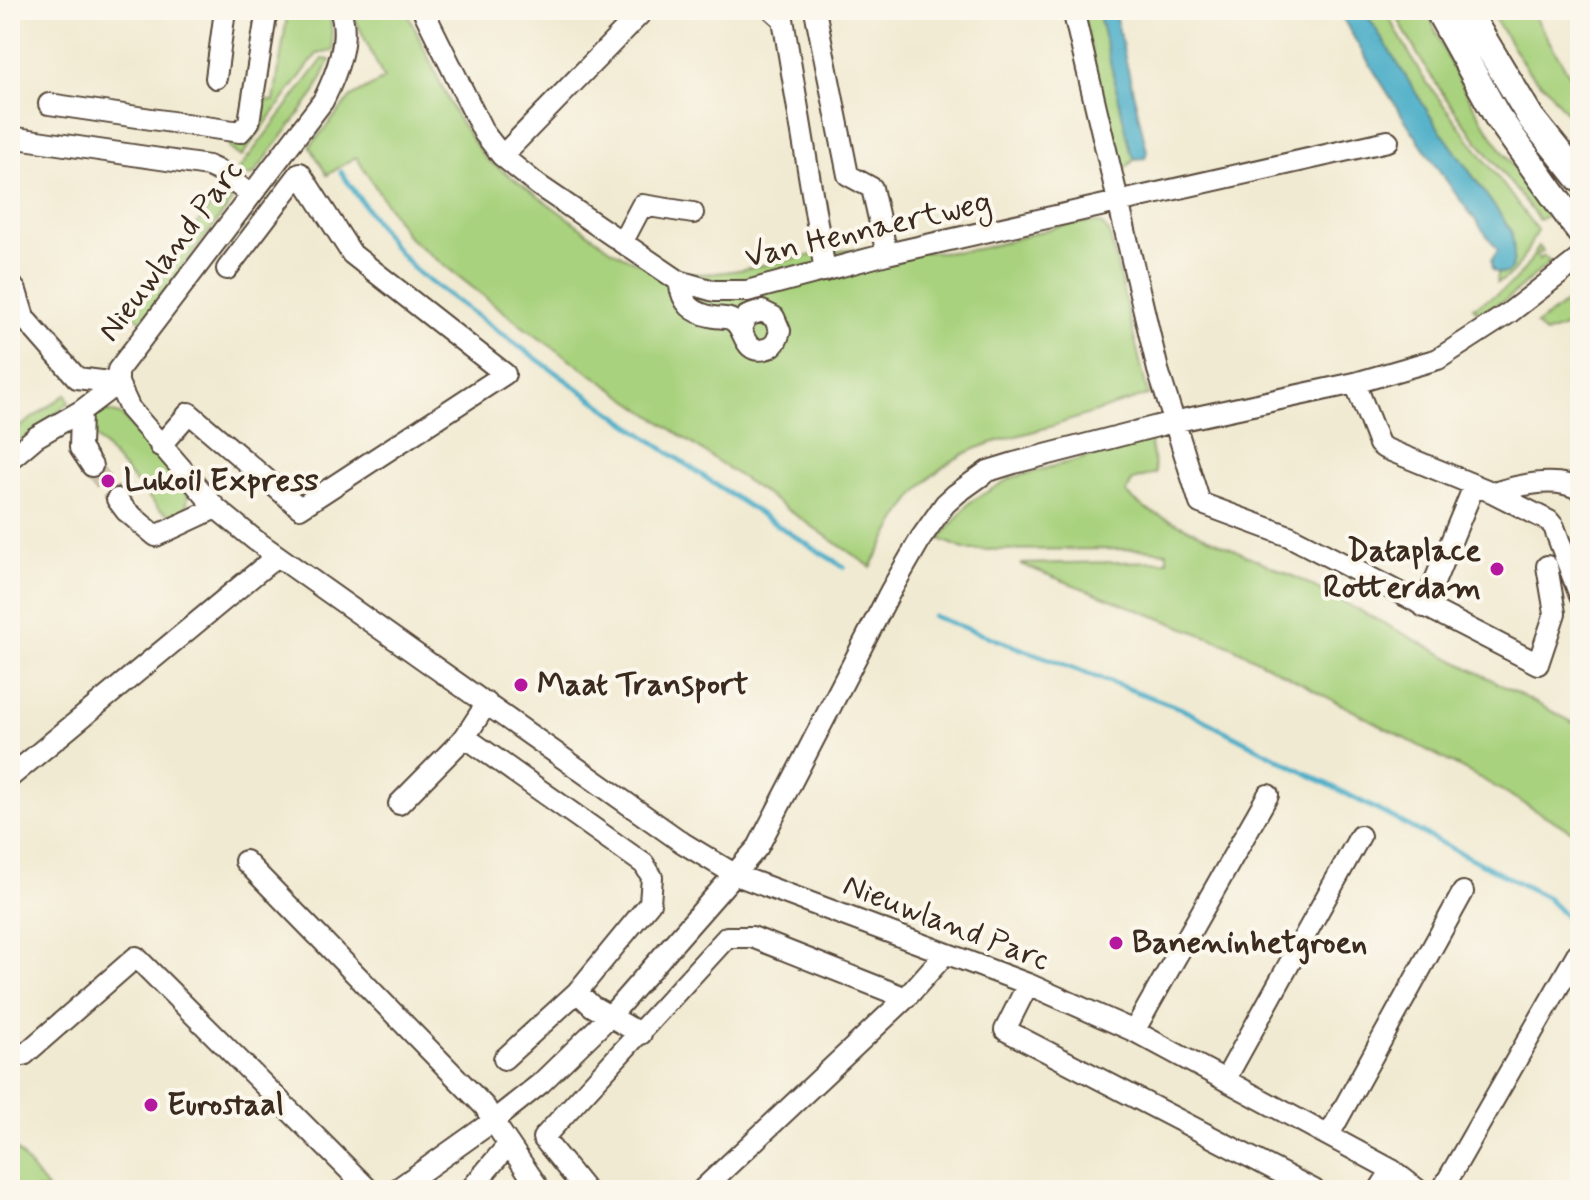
<svg xmlns="http://www.w3.org/2000/svg" width="1590" height="1200" font-family="Mynerve,sans-serif">
<style>
.green{fill:#a9d27e;stroke:#727e4e;stroke-width:2}
.water{fill:#48adc7;stroke:#426c72;stroke-width:2}
.lines{fill:none;stroke-linecap:round;stroke-linejoin:round}
.stream{stroke:#48adc7;stroke-width:5}
.minor-tunnel{stroke:#cdc4ae;stroke-width:20;stroke-dasharray:20 10;stroke-linecap:butt}
.minor-casing{stroke:#564739;stroke-width:24}
.major-casing{stroke:#564739;stroke-width:30}
.minor{stroke:#fff;stroke-width:20}
.major{stroke:#fff;stroke-width:26}
.poi-dot{fill:#b5179e;stroke:#fbf7ec;stroke-width:3}
.labels{text-anchor:middle;dominant-baseline:central;stroke-width:8;stroke-linejoin:round;paint-order:stroke}
.street-label{font-size:32px;fill:#3b2a1e;stroke:#fbf7ec}
.poi-label{font-size:32px;font-weight:bold;fill:#3b2a1e;stroke:#fbf7ec;text-anchor:start}
</style>
<rect width="100%" height="100%" fill="#fbf7ec"/>
<filter id="ink" filterUnits="userSpaceOnUse"><feTurbulence type="fractalNoise" baseFrequency=".0125" numOctaves="2"/><feDisplacementMap in="SourceGraphic" scale="16" xChannelSelector="R" yChannelSelector="G"/><feConvolveMatrix kernelMatrix="1 2 1 2 8 2 1 2 1" color-interpolation-filters="sRGB"/></filter>
<filter id="wash" filterUnits="userSpaceOnUse"><feTurbulence type="fractalNoise" baseFrequency=".006" numOctaves="4" result="noise"/><feDisplacementMap in="SourceGraphic" scale="32" xChannelSelector="R" yChannelSelector="G"/><feGaussianBlur stdDeviation="1.8" result="paint"/><feColorMatrix in="noise" values="0 0 0 0 0 0 0 0 0 0 0 0 0 0 0 0 0 1.4 0 .05"/><feComposite in="paint" operator="in"/></filter>
<g filter="url(#wash)">
<rect width="100%" height="100%" fill="#f1ead2"/>
<path class="green" d="M 288,10 L 330,10 L 333,51 L 317,54 L 241,157 L 229,148 L 231,139 L 261,100 L 274,101 Z
M 351,10 L 406,10 L 456,116 L 485,158 L 612,250 C 699,300 760,257 849,250 C 892,247 934,257 977,249 C 1010,244 1071,216 1101,224 L 1109,232 L 1148,395 C 1114,405 1082,417 1049,427 C 1006,440 967,444 932,476 C 905,501 888,536 871,567 L 526,329 L 408,237 L 356,157 L 327,175 L 310,146 L 351,97 L 384,79 Z
M 1082,10 L 1098,10 L 1131,152 L 1135,159 L 1120,173 Z
M 1364,10 L 1385,10 L 1422,76 L 1537,230 C 1527,250 1519,275 1497,283 L 1498,273 L 1504,273 L 1511,230 L 1433,120 Z
M 1394,10 L 1428,10 C 1453,85 1502,151 1548,215 L 1539,220 C 1488,153 1430,87 1394,10 Z
M 1489,10 L 1531,10 L 1580,93 L 1580,131 L 1546,87 L 1529,72 Z
M 323,59 L 330,60 L 315,93 L 253,175 L 247,176 L 237,172 Z
M 226,186 L 232,192 L 231,203 L 142,321 L 132,314 L 136,305 Z
M 1539,246 L 1543,251 L 1537,255 L 1539,259 L 1544,256 L 1550,262 L 1506,300 L 1478,312 L 1473,307 C 1507,290 1521,280 1539,246 Z
M 1579,293 L 1580,321 L 1545,334 L 1536,325 Z
M 66,394 L 69,403 L 10,449 L 10,434 Z
M 104,410 L 123,416 L 183,486 L 188,496 L 186,511 L 171,515 L 159,509 L 94,435 L 92,427 L 96,412 Z
M 1150,440 L 1156,473 L 1133,480 L 1126,493 L 1145,509 L 1299,579 L 1580,726 L 1580,836 L 1480,778 L 1229,645 L 1020,564 L 1167,561 L 1167,552 L 1141,549 L 966,550 L 940,539 L 970,502 L 1011,478 Z
M 10,1141 L 48,1190 L 10,1190 Z"/>
<path class="water" d="M 1098,10 L 1114,10 L 1147,151 L 1145,158 L 1135,159 L 1131,152 Z
M 1338,10 L 1364,10 L 1433,120 L 1511,230 C 1514,245 1521,285 1492,270 L 1491,261 L 1498,250 C 1439,174 1385,93 1338,10 Z"/>
<g class="lines">
<path class="stream" d="M 341,172 L 392,245 L 418,273 C 558,374 696,477 844,567
M 933,616 L 1180,708 L 1546,897 L 1580,931"/>
</g>
</g>
<g filter="url(#ink)">
<g class="lines">
<path class="minor-tunnel" d="M 92,466 L 117,499"/>
<g class="minor-casing">
<path id="minor" d="M 340,10 C 351,39 336,75 323,101 L 118,370 L 118,383 L 130,409 L 216,508 L 255,540 L 683,843 L 736,875 L 1028,984 L 1134,1031 L 1392,1170 L 1418,1190
M 423,10 L 484,133 L 502,156 L 538,185 L 679,281 L 714,291 L 747,291 L 887,254 L 1388,141
M 773,10 L 783,19 L 825,271
M 815,10 L 848,175 L 872,188 L 887,254
M 1073,10 L 1158,370 L 1200,503 L 1289,536 L 1538,664 L 1555,613 L 1547,566
M 216,78 L 225,10
M 49,104 L 240,132 L 249,122 L 267,10
M 10,137 L 208,166 L 219,171 L 251,195
M 502,156 L 644,10
M 622,243 L 642,205 L 693,213
M 679,281 C 682,304 692,313 714,317 C 720,318 727,317 732,320 C 746,327 742,355 765,349 C 775,347 778,339 780,331 L 774,317 L 762,311 L 747,316 L 741,328
M 10,283 L 16,291 L 23,314
M 10,302 L 77,378 L 118,383
M 1355,383 L 1379,444 L 1384,448 L 1494,493 L 1549,521 L 1554,527 L 1580,596
M 160,446 L 189,413 L 300,508 L 505,374 L 352,254 L 300,173 L 227,269
M 10,459 L 36,437 L 81,411
M 92,466 L 80,448 L 81,411 L 118,383
M 1494,493 C 1519,485 1557,476 1580,490
M 117,499 L 126,511 L 156,536 L 216,508
M 1424,607 L 1474,486
M 487,703 L 465,737 L 644,864 L 652,877 L 650,903 L 577,992 L 504,1059
M 10,777 L 277,556
M 399,804 L 465,737
M 245,861 L 485,1107 L 493,1121 L 396,1190
M 1028,984 L 1005,1030 L 1314,1190
M 577,992 L 592,1006 L 641,1034
M 1134,1031 L 1268,795
M 24,1055 L 136,957 L 369,1190
M 1225,1080 L 1360,836
M 1329,1135 L 1463,892
M 470,1190 L 508,1145
M 540,1190 L 493,1121 L 541,1083 L 611,1015 L 758,847 L 890,592 L 921,538 L 945,504 L 956,494 L 988,471 L 1014,463 L 1173,422 L 1355,383 L 1438,359 L 1509,313 L 1580,258
M 585,1190 L 543,1138 L 727,937 L 752,937 L 906,998
M 702,1190 L 906,998 L 945,954
M 1379,1190 L 1392,1170
M 1442,1190 L 1577,954"/>
</g>
<g class="major-casing">
<path id="major" d="M 1438,10 L 1497,116 L 1580,232
M 1466,10 L 1531,118 L 1580,179"/>
</g>
<use href="#minor" class="minor"/>
<use href="#major" class="major"/>
</g>
</g>
<g class="poi-dot">
<circle cx="108" cy="481" r="8"/>
<circle cx="1497" cy="569" r="8"/>
<circle cx="521" cy="685" r="8"/>
<circle cx="1116" cy="943" r="8"/>
<circle cx="151" cy="1105" r="8"/>
</g>
<g class="labels">
<g class="street-label">
<text transform="translate(868 230) rotate(-13)">Van Hennaertweg</text>
<text transform="translate(171 251) rotate(-53)">Nieuwland Parc</text>
<text transform="translate(946 923) rotate(21)">Nieuwland Parc</text>
</g>
<g class="poi-label">
<text x="124" y="481">Lukoil Express</text>
<text x="1481" y="551" text-anchor="end">Dataplace<tspan x="1481" dy="37">Rotterdam</tspan></text>
<text x="537" y="685">Maat Transport</text>
<text x="1132" y="943">Baneninhetgroen</text>
<text x="167" y="1105">Eurostaal</text>
</g>
</g>
<rect width="1590" height="1200" fill="none" stroke="#fbf7ec" stroke-width="40"/>
</svg>
